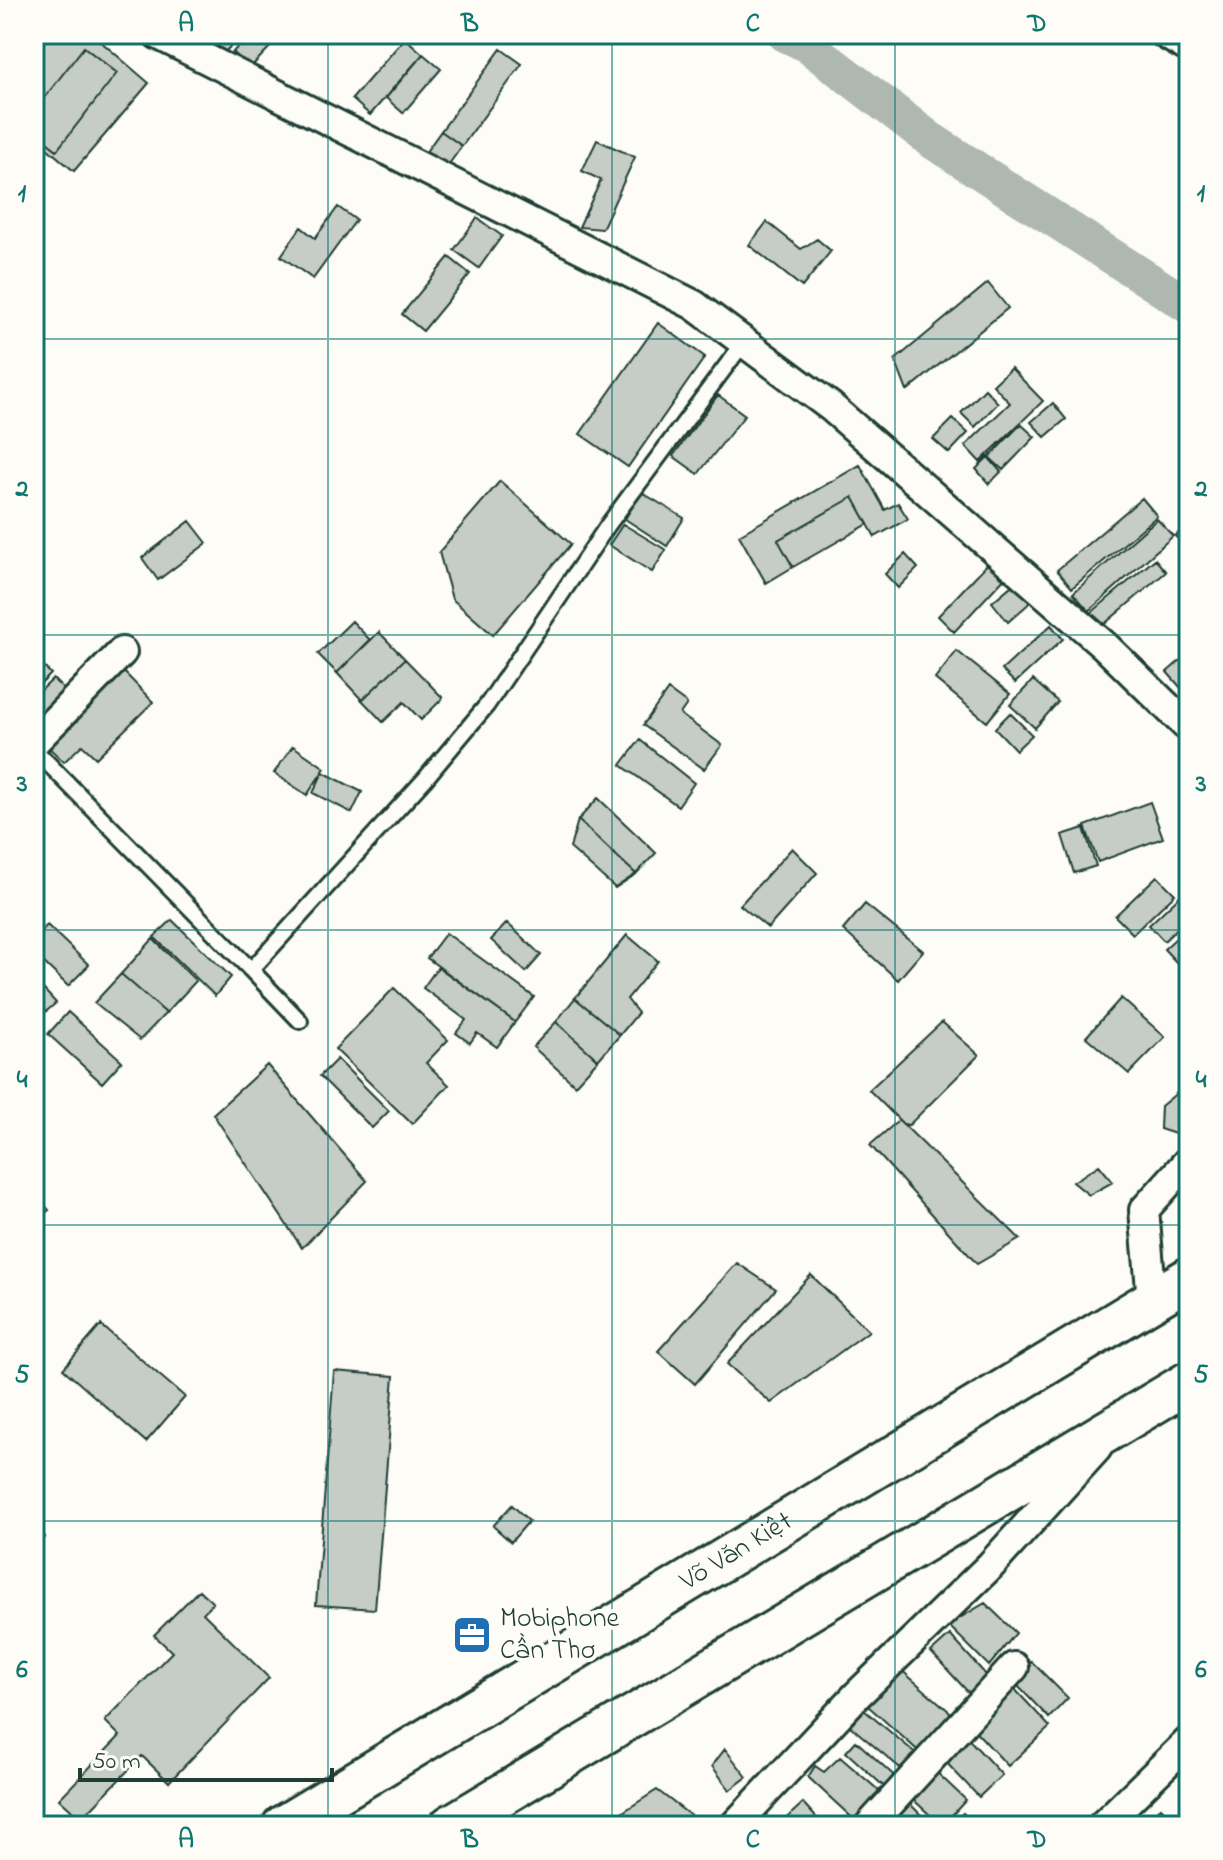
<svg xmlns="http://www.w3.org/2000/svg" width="1223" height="1860" font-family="'Indie Flower',sans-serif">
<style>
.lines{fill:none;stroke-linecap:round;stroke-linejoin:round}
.canal{stroke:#aeb8b1;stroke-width:36}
.building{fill:#c6cdc7;stroke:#1f3d34;stroke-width:2}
.lane-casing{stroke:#1f3d34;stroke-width:20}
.street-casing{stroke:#1f3d34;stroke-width:34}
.secondary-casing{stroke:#1f3d34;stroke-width:46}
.lane{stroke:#fdfcf7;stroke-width:14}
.street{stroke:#fdfcf7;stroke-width:28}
.secondary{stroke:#fdfcf7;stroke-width:40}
.grid{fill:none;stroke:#0f766e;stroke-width:2;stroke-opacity:0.55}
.labels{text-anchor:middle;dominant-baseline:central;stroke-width:8;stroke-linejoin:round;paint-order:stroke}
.street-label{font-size:28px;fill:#1f3d34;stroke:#fdfcf7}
.poi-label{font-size:28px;fill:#1f3d34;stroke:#fdfcf7;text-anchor:start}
.neatline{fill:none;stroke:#0f766e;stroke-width:3}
.grid-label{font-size:26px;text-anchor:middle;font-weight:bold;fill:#0f766e}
</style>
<rect width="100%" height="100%" fill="#fdfcf7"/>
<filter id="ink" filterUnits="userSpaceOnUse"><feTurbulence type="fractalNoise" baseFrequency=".0125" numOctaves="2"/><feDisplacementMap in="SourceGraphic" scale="16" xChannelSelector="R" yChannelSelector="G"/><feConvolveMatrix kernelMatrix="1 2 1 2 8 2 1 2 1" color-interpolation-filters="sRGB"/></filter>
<g filter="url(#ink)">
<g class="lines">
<path class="canal" d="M 785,34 L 806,44 L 931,140 L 1189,306"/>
</g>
<path class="building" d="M 34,34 L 92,34 L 149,83 L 74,171 L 34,137 Z
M 205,34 L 242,34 L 225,52 Z
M 249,34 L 258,34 L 271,46 L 250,68 L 233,52 Z
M 258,34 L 281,34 L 271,46 Z
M 405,38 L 423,54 L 370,115 L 352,99 Z
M 84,47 L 117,73 L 57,150 L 34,132 L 34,111 Z
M 501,49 L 522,64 L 462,146 L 441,131 Z
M 423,54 L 441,69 L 403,113 L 386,98 Z
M 441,131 L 462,146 L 441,175 L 420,160 Z
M 597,140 L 635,157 L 602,229 L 579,227 L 601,180 L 582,171 Z
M 338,207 L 356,220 L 313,279 L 281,256 L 301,227 L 315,238 Z
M 477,218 L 502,236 L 479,268 L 454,250 Z
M 767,222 L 801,249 L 817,239 L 831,251 L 802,287 L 749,245 Z
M 449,257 L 470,274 L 423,331 L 402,314 Z
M 988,283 L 1008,308 L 907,391 L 895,360 Z
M 658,323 L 705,357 L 628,467 L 580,434 Z
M 1011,368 L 1043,401 L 980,462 L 965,446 L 1010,403 L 993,385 Z
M 985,389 L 998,403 L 975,427 L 961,413 Z
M 718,395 L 745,415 L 698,474 L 673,456 Z
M 1053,403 L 1066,419 L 1045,437 L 1031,422 Z
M 953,419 L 968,433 L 949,453 L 933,439 Z
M 1021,424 L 1035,437 L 1003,470 L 989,457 Z
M 988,457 L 1001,472 L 989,484 L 976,469 Z
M 860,465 L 885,510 L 898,503 L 908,519 L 875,537 L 853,497 L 778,540 L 793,567 L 766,583 L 739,535 Z
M 500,481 L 571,544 L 493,635 L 452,599 L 439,552 Z
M 641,492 L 684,518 L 667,546 L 625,519 Z
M 853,497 L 868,524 L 793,567 L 778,540 Z
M 1142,498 L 1157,516 L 1072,588 L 1057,570 Z
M 1157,519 L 1173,536 L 1089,611 L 1073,593 Z
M 190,521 L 207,543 L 158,580 L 142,558 Z
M 623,524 L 666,550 L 652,572 L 609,545 Z
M 1189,524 L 1189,551 L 1175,536 Z
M 905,554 L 918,568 L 898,588 L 885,574 Z
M 992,559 L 1008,574 L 954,632 L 938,616 Z
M 1155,559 L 1166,572 L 1102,626 L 1091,613 Z
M 1017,581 L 1033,600 L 1008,622 L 992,602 Z
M 352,621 L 370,640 L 337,673 L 318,654 Z
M 1051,625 L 1063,639 L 1015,683 L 1002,670 Z
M 379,632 L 405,659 L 362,700 L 337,673 Z
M 957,651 L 1010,694 L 987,722 L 935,679 Z
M 1189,653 L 1189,697 L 1167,672 Z
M 34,656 L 51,674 L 34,691 Z
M 405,659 L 443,698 L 421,720 L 404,702 L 383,722 L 362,700 Z
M 123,671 L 153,702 L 96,758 L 82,745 L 64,762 L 47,746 Z
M 53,679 L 65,691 L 34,721 L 34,697 Z
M 1033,680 L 1058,702 L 1035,728 L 1010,705 Z
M 668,690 L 687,704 L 680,714 L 722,745 L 704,769 L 643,725 Z
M 1010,713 L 1032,735 L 1016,750 L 995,728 Z
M 640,740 L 694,783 L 678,806 L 621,765 Z
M 293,746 L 325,768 L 307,795 L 274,773 Z
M 323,772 L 362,792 L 352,813 L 313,793 Z
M 598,798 L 656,853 L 636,874 L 578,820 Z
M 1150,802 L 1163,838 L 1098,862 L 1085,826 Z
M 578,820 L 606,846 L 636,874 L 615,888 L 570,848 Z
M 1084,828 L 1096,866 L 1074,873 L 1062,835 Z
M 792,848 L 817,873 L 768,928 L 740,905 Z
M 1157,876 L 1175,894 L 1133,934 L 1115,916 Z
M 1189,887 L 1189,917 L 1164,941 L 1149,925 Z
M 865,904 L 923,951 L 898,980 L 843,930 Z
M 172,920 L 231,977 L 215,996 L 154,937 Z
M 507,923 L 541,955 L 526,972 L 491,940 Z
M 47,925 L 89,965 L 68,986 L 34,953 L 34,939 Z
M 1189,926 L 1189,954 L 1178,964 L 1164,949 Z
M 446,933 L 534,997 L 515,1022 L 427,958 Z
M 627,935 L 658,961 L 627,999 L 638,1013 L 620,1035 L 575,998 Z
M 153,939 L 196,981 L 166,1013 L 121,974 Z
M 438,967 L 515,1022 L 497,1047 L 477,1033 L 470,1043 L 456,1033 L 466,1020 L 423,988 Z
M 121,974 L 166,1013 L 140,1040 L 94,1003 Z
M 34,979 L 56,1003 L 34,1022 Z
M 394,988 L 448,1040 L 426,1063 L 449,1085 L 412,1124 L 335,1049 Z
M 575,998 L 620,1035 L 598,1060 L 556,1022 Z
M 1121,998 L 1165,1037 L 1129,1074 L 1086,1037 Z
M 68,1012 L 122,1061 L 102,1083 L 48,1034 Z
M 556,1022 L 598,1060 L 575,1085 L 533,1047 Z
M 942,1022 L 979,1055 L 909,1125 L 903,1124 L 869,1090 Z
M 337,1059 L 389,1111 L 372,1128 L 320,1076 Z
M 267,1065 L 367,1181 L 302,1248 L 213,1114 Z
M 1189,1083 L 1189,1133 L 1184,1137 L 1160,1129 L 1161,1106 Z
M 899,1120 L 1020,1239 L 977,1264 L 870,1145 Z
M 1099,1165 L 1113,1182 L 1089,1195 L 1073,1182 Z
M 34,1193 L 49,1210 L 34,1222 Z
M 737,1263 L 776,1289 L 695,1384 L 658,1351 Z
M 811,1275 L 869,1331 L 771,1403 L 727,1364 Z
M 101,1325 L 185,1397 L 146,1442 L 63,1369 Z
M 334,1371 L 394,1376 L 375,1609 L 316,1605 Z
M 512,1505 L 529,1521 L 511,1542 L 493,1526 Z
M 34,1524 L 45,1537 L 34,1547 Z
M 199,1590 L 213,1603 L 203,1613 L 269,1678 L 169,1782 L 142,1756 L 81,1819 L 59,1799 L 120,1736 L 105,1721 L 172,1652 L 154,1635 Z
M 985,1603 L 1016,1633 L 989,1666 L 948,1625 Z
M 950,1635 L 987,1676 L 969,1693 L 931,1652 Z
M 1031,1661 L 1068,1698 L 1049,1718 L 1012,1680 Z
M 900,1669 L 957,1718 L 924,1756 L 868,1706 Z
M 1010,1684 L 1050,1727 L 1008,1766 L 968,1723 Z
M 864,1710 L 925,1761 L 911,1777 L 850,1726 Z
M 965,1735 L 1002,1775 L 979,1797 L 941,1757 Z
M 856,1741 L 900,1781 L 890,1792 L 846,1752 Z
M 725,1749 L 747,1777 L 730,1790 L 712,1766 Z
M 840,1757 L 884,1795 L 861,1826 L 808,1777 L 815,1766 L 824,1772 Z
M 931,1767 L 966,1800 L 942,1826 L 906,1793 Z
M 657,1790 L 704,1826 L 621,1826 L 612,1819 Z
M 906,1800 L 932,1826 L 879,1826 Z
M 803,1803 L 824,1826 L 782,1826 L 780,1824 Z
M 1161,1807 L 1179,1826 L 1144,1826 Z
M 963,1813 L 976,1826 L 950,1826 Z"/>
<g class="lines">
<g class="lane-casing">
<path id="lane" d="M 34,749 L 251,970 L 425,779 L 487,705 L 608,525 L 744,342
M 251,970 L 300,1021"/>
</g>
<g class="street-casing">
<path id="street" d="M 157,34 L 694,305 L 831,407 L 1105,646 L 1189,728
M 1165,34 L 1189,48
M 34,742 L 122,652
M 1152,1300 L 1144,1210 L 1189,1160
M 734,1826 L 857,1695 L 991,1565 L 1097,1448
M 869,1826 L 1014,1667
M 1102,1826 L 1189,1741"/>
</g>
<g class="secondary-casing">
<g id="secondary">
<path id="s1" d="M 283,1826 L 1189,1278"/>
<path d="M 450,1826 L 1189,1382"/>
</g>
</g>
<use href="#lane" class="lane"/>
<use href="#street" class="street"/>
<use href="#secondary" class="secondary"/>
</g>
</g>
<path class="grid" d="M 328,34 L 328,1826M 612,34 L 612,1826M 895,34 L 895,1826M 34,339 L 1189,339M 34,635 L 1189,635M 34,930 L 1189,930M 34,1225 L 1189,1225M 34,1521 L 1189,1521"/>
<defs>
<g id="office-square" transform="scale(2)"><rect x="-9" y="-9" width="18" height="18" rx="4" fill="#1f6fb2" stroke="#fdfcf7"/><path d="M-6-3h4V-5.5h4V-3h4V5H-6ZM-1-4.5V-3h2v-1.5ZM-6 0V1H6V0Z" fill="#fff"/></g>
</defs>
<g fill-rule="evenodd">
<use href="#office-square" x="472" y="1635"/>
</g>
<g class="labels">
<g class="street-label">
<text stroke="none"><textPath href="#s1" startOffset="530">Võ Văn Kiệt</textPath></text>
</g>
<g class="poi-label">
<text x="500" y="1619">Mobiphone<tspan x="500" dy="32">Cần Thơ</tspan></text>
</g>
</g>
<rect width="1223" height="1860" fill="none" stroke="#fdfcf7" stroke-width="88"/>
<path d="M80 1768v12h252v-12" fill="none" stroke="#1f3d34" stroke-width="4"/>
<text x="92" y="1768" font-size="24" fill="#1f3d34" stroke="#fdfcf7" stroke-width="6" paint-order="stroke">50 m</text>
<rect x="44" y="44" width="1135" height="1772" class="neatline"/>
<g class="grid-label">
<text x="186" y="31">A</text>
<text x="470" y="31">B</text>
<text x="753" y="31">C</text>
<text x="1037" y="31">D</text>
<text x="22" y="201">1</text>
<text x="1201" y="201">1</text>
<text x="22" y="496">2</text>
<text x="1201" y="496">2</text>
<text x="22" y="791">3</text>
<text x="1201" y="791">3</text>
<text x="22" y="1087">4</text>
<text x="1201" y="1087">4</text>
<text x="22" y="1382">5</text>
<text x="1201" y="1382">5</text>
<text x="22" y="1677">6</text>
<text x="1201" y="1677">6</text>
<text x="186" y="1847">A</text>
<text x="470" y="1847">B</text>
<text x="753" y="1847">C</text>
<text x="1037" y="1847">D</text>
</g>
</svg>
